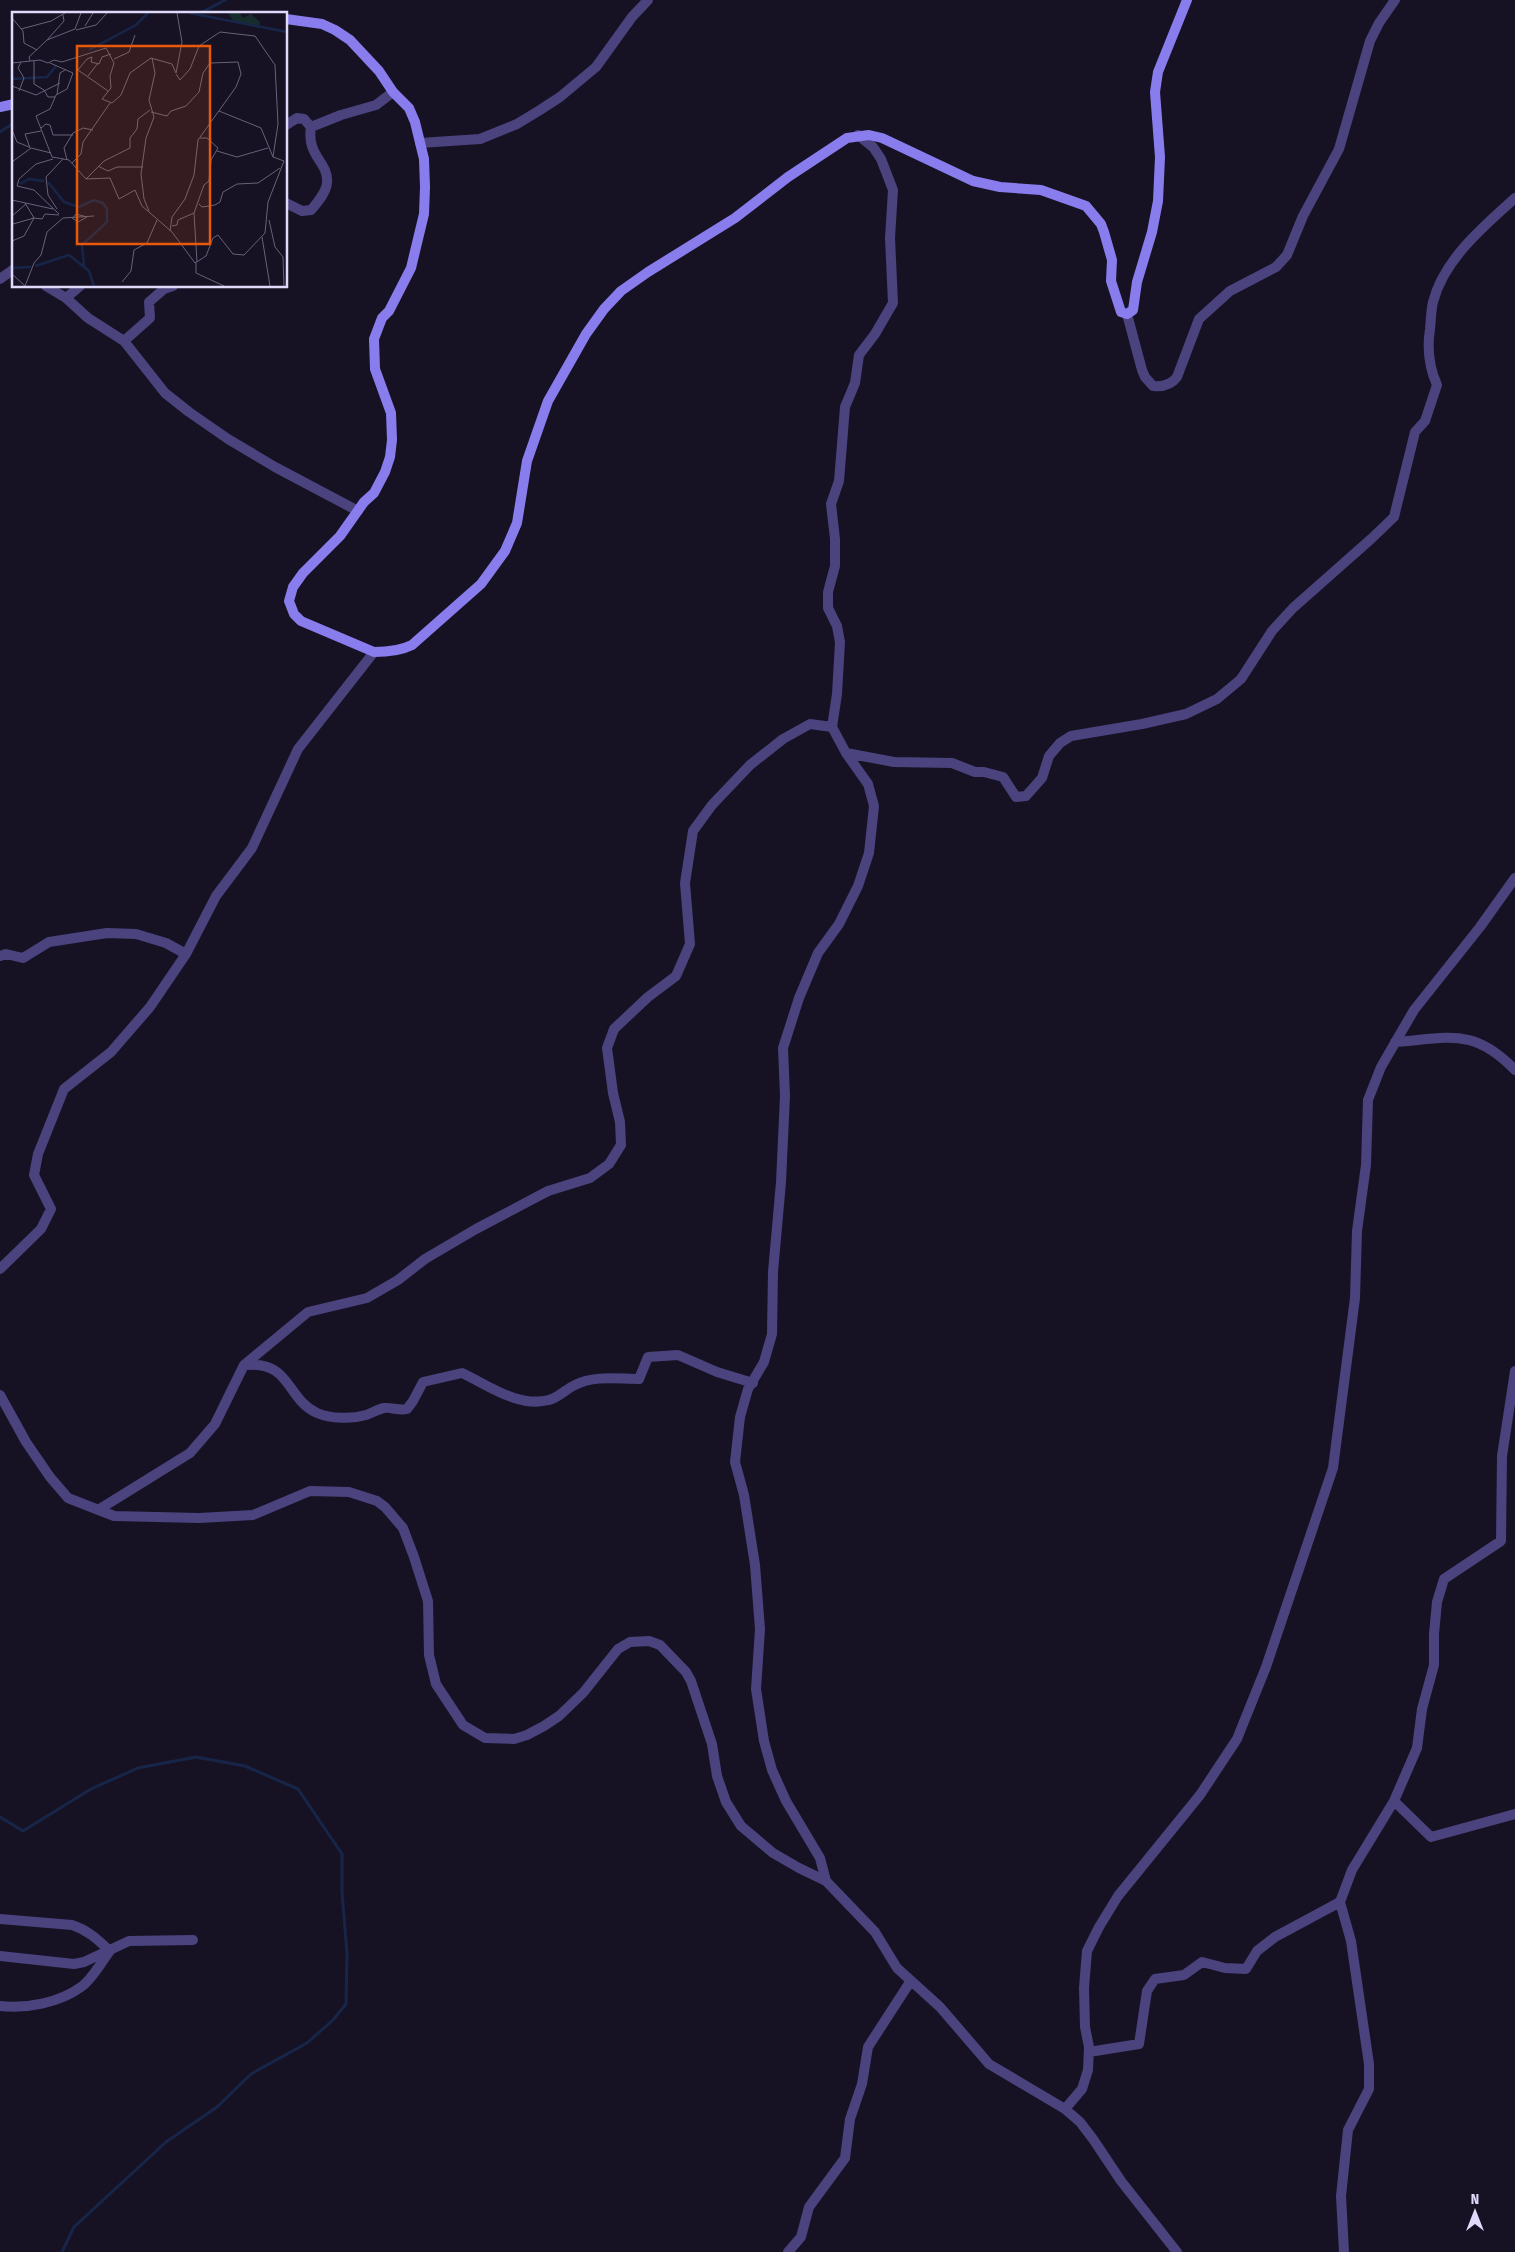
<svg xmlns="http://www.w3.org/2000/svg" width="1515" height="2252" font-family="'Fira Sans Condensed',sans-serif">
<style>
.lines{fill:none;stroke-linecap:round;stroke-linejoin:round}
.stream{stroke:#172648;stroke-width:3}
.street{stroke:#4a437d;stroke-width:10}
.secondary{stroke:#897dee;stroke-width:10}
.inset-river{fill:none;stroke:#172648;stroke-width:2.5}
.inset-road{fill:none;stroke:#67627a;stroke-width:1}
.view{fill:#e8590c;fill-opacity:0.15;stroke:#e8590c;stroke-width:2.5}
.inset-edge{fill:none;stroke:#e0d9fa;stroke-width:2.5}
</style>
<rect width="100%" height="100%" fill="#161224"/>
<g class="lines">
<path class="stream" d="M 199,14 L 225,0
M 0,132 L 14,123
M 0,1817 L 23,1831 L 91,1789 L 138,1768 L 196,1757 L 245,1766 L 298,1789 L 342,1854 L 342,1892 L 347,1953 L 346,2004 L 333,2020 L 307,2043 L 251,2074 L 217,2107 L 166,2142 L 74,2227 L 62,2252"/>
<path class="street" d="M 286,125 L 297,118 L 304,119 L 311,127 L 341,115 L 376,105 L 393,92
M 420,143 L 480,139 L 517,124 L 540,110 L 560,97 L 596,67 L 632,17 L 648,0
M 286,203 L 302,211 L 311,210 C 317,203 326,193 327,183 C 329,162 306,156 311,127
M 0,279 L 14,269
M 46,286 L 66,298 L 88,318 L 124,341 L 165,393 L 189,412 L 228,439 L 275,467 L 358,511
M 66,298 L 80,286
M 1127,314 L 1142,370 L 1145,377 L 1153,386 C 1162,387 1171,385 1177,377 L 1199,319 L 1230,291 L 1276,267 L 1287,255 L 1303,216 L 1339,149 L 1370,41 L 1379,23 L 1395,0
M 124,341 L 150,318 L 149,302 L 164,289 L 173,286
M 846,753 L 894,762 L 952,763 L 975,772 L 984,772 L 1003,777 L 1016,797 L 1026,796 L 1042,778 L 1049,756 L 1060,743 L 1071,736 L 1142,724 L 1186,714 L 1217,699 L 1241,679 L 1272,631 L 1293,608 L 1371,539 L 1394,517 L 1415,432 L 1425,421 L 1437,385 C 1429,367 1427,348 1430,329 C 1431,320 1431,310 1433,302 C 1444,259 1484,226 1515,198
M 0,956 L 6,954 L 23,958 L 49,942 L 107,933 L 136,934 L 166,943 L 186,954
M 1395,1042 C 1449,1038 1474,1027 1515,1070
M 0,1269 L 41,1229 L 51,1209 L 34,1175 L 38,1154 L 64,1089 L 111,1052 L 150,1007 L 186,954 L 216,896 L 252,848 L 298,749 L 374,652
M 245,1365 C 292,1361 285,1398 317,1413 C 331,1419 352,1419 366,1415 C 372,1413 378,1409 384,1408 C 392,1407 399,1411 407,1409 L 413,1401 L 423,1382 L 462,1373 C 488,1385 518,1408 549,1400 C 558,1398 566,1389 575,1385 C 594,1375 618,1379 639,1379 L 648,1357 L 678,1355 L 717,1372 L 753,1383
M 0,1395 L 26,1442 L 50,1477 L 68,1498 L 114,1516 L 199,1518 L 253,1515 L 310,1491 L 349,1492 L 377,1501 L 385,1507 L 403,1528 L 414,1557 L 428,1601 L 429,1655 L 436,1684 L 463,1725 L 485,1738 L 514,1739 L 527,1735 L 544,1726 L 559,1716 L 583,1693 L 618,1649 L 630,1642 L 649,1641 L 660,1645 L 686,1672 L 691,1681 L 712,1744 L 717,1776 L 726,1802 L 741,1826 L 773,1853 L 799,1868 L 826,1881 L 875,1932 L 897,1968 L 940,2007 L 989,2064 L 1065,2109 L 1080,2122 L 1093,2139 L 1121,2181 L 1177,2252
M 98,1510 L 190,1453 L 215,1424 L 244,1365 L 308,1312 L 367,1298 L 398,1280 L 425,1259 L 476,1229 L 548,1191 L 590,1178 L 609,1164 L 621,1145 L 620,1122 L 613,1093 L 607,1048 L 614,1029 L 648,997 L 676,976 L 690,944 L 685,883 L 693,831 L 712,805 L 750,765 L 783,739 L 810,724 L 832,727
M 1394,1801 L 1431,1837 L 1515,1814
M 826,1881 L 820,1858 L 786,1801 L 772,1770 L 764,1741 L 756,1689 L 760,1629 L 755,1565 L 744,1495 L 735,1462 L 740,1417 L 748,1389 L 764,1362 L 772,1334 L 773,1272 L 781,1182 L 785,1096 L 783,1048 L 799,998 L 818,953 L 839,924 L 858,886 L 869,853 L 874,806 L 868,784 L 846,753 L 832,727 L 837,694 L 840,642 L 837,626 L 828,608 L 828,592 L 835,566 L 835,539 L 831,504 L 839,481 L 845,407 L 855,383 L 859,355 L 875,334 L 893,303 L 890,238 L 893,190 L 881,159 L 873,147 L 858,135
M 0,1919 L 72,1925 C 88,1930 98,1940 110,1951 C 102,1961 91,1981 81,1987 C 59,2003 26,2009 0,2006
M 0,1956 L 74,1964 L 84,1962 L 129,1941 L 193,1940
M 1089,2052 L 1139,2044 L 1147,1991 L 1155,1979 L 1184,1975 L 1202,1962 L 1225,1968 L 1246,1969 L 1257,1951 L 1275,1937 L 1340,1902
M 1065,2109 L 1082,2089 L 1088,2070 L 1089,2047 L 1085,2027 L 1084,1988 L 1087,1951 L 1099,1927 L 1118,1896 L 1200,1795 L 1237,1739 L 1266,1667 L 1333,1468 L 1355,1298 L 1357,1231 L 1366,1165 L 1368,1100 L 1381,1067 L 1414,1010 L 1480,927 L 1515,878
M 788,2252 L 801,2237 L 809,2207 L 845,2158 L 850,2119 L 862,2084 L 868,2047 L 910,1982
M 1344,2252 L 1341,2196 L 1348,2130 L 1369,2089 L 1369,2064 L 1351,1941 L 1340,1902 L 1352,1870 L 1394,1801 L 1417,1748 L 1422,1709 L 1434,1665 L 1434,1634 L 1437,1602 L 1444,1579 L 1501,1541 L 1502,1456 L 1515,1371"/>
<path class="secondary" d="M 286,19 L 322,24 L 335,30 L 350,40 L 379,71 L 393,92 L 409,108 L 415,122 L 424,159 L 425,187 L 424,214 L 411,268 L 389,311 L 382,318 L 374,339 L 375,369 L 391,413 L 392,440 L 390,457 L 385,472 L 374,493 L 364,502 L 340,536 L 303,573 L 293,587 L 289,601 L 294,614 L 301,621 L 374,652 C 388,652 400,651 412,645 L 481,584 L 505,551 L 517,523 L 527,461 L 548,401 L 586,334 L 604,309 L 621,291 L 648,272 L 735,218 L 788,177 L 847,138 L 869,135 L 882,138 L 973,181 L 1000,187 L 1041,190 L 1086,206 L 1101,224 L 1104,232 L 1112,260 L 1111,281 L 1121,312 L 1127,314 L 1133,310 L 1137,282 L 1152,232 L 1158,201 L 1160,157 L 1155,92 L 1158,72 L 1187,0
M 0,107 L 14,104"/>
</g>
<g transform="translate(12 12)">
<rect width="275" height="275" fill="#161224"/>
<path d="M 216,1 L 228,1 L 231,6 L 239,2 L 248,10 L 247,16 L 222,10 Z" fill="#162c2d"/>
<path class="inset-river" d="M 178,1 L 275,20M 77,38 L 124,13 L 136,1M 0,67 L 35,65 L 44,54M 36,170 L 52,190 L 67,195 L 82,188 L 91,191 L 95,197 L 95,210 L 70,233 L 72,254M 8,172 L 17,167 L 32,169M 23,254 L 57,243 L 77,259 L 82,274M 0,256 L 19,255"/>
<path class="inset-road" d="M 0,6 L 11,19 L 12,31 L 25,38M 73,14 L 81,1M 9,17 L 39,9 L 53,1M 64,18 L 84,13 L 95,1M 35,28 L 52,9 L 51,3M 102,47 L 117,40 L 123,23M 18,49 L 17,45 L 35,28 L 63,17 L 69,1M 22,49 L 22,72 L 32,78 L 36,85 L 43,85M 79,50 L 87,52 L 90,45 L 99,42M 0,51 L 28,48 L 36,51 L 42,48 L 50,50 L 94,36 L 102,51 L 98,64 L 99,76 L 90,87 L 100,91 L 109,83 L 118,61 L 139,46 L 160,52 L 164,61 L 170,30 L 165,1M 38,51 L 61,61 L 55,77 L 44,83 L 38,97 L 24,104 L 40,145 L 57,148 L 74,167 L 98,166 L 107,187 L 123,178 L 130,194 L 160,220 L 183,251 L 194,244 L 201,226 L 206,223 L 221,242 L 232,243 L 253,221 L 256,190 L 272,149 L 261,145 L 266,112 L 263,53 L 243,24 L 208,20 L 187,34 L 178,57 L 168,68 L 164,62M 66,58 L 96,79M 65,59 L 75,47 L 80,45 L 79,50M 76,64 L 86,51M 0,74 L 24,83 L 48,71M 7,79 L 12,66 L 6,56 L 9,50M 45,82 L 48,61 L 53,58M 207,99 L 249,116 L 261,145M 139,100 L 155,104 L 159,99 L 174,94 L 187,80 L 191,61 L 198,51 L 226,50 L 229,62 L 224,75 L 186,128 L 182,163 L 173,187 L 160,205 L 158,219M 29,116 L 34,112 L 38,113 L 41,123 L 61,123M 0,118 L 5,130 L 17,135M 18,136 L 13,122 L 29,119M 205,139 L 225,145 L 256,136M 41,147 L 24,152 L 7,167 L 5,174 L 22,178 L 47,202M 55,148 L 52,136 L 61,121 L 71,116 L 81,118M 0,150 L 19,136 L 39,141M 60,151 L 69,142 L 71,130 L 98,91M 86,154 L 96,159 L 105,155 L 131,155M 74,167 L 92,149 L 118,136 L 118,126 L 125,117 L 126,107 L 138,98M 0,188 L 41,197M 187,192 L 190,195 L 203,193 L 208,190 L 211,180 L 225,172 L 246,171 L 268,156M 45,197 L 36,183 L 34,165 L 51,147M 137,199 L 132,187 L 129,162 L 134,126 L 142,105 L 137,88 L 143,61 L 140,46M 0,204 L 14,192M 60,206 L 66,210 L 75,205 L 64,202 L 61,206M 257,208 L 263,235 L 271,245 L 272,274M 1,212 L 22,206 L 13,191M 160,214 L 165,213 L 166,208 L 182,201M 250,225 L 258,274M 0,229 L 12,224 L 22,206 L 30,207 L 33,202 L 47,203M 185,250 L 182,201 L 192,173 L 197,169 L 199,148 L 206,136 L 195,126 L 188,126M 184,251 L 184,261 L 212,274M 0,262 L 13,274M 110,270 L 119,259 L 122,238 L 135,231 L 145,208M 13,274 L 22,251 L 29,243 L 35,220 L 51,206 L 82,204"/>
<path class="view" d="M 65,34 L 198,34 L 198,232 L 65,232 Z"/>
<rect width="275" height="275" class="inset-edge"/>
</g>
<g transform="translate(1475 2212)" stroke="#161224" stroke-width="4" paint-order="stroke">
<path d="M0-4L9 19L0 12L-9 19Z" fill="#e0d9fa"/>
<text y="-8" font-size="14" font-weight="bold" text-anchor="middle" fill="#e0d9fa">N</text>
</g>
</svg>
